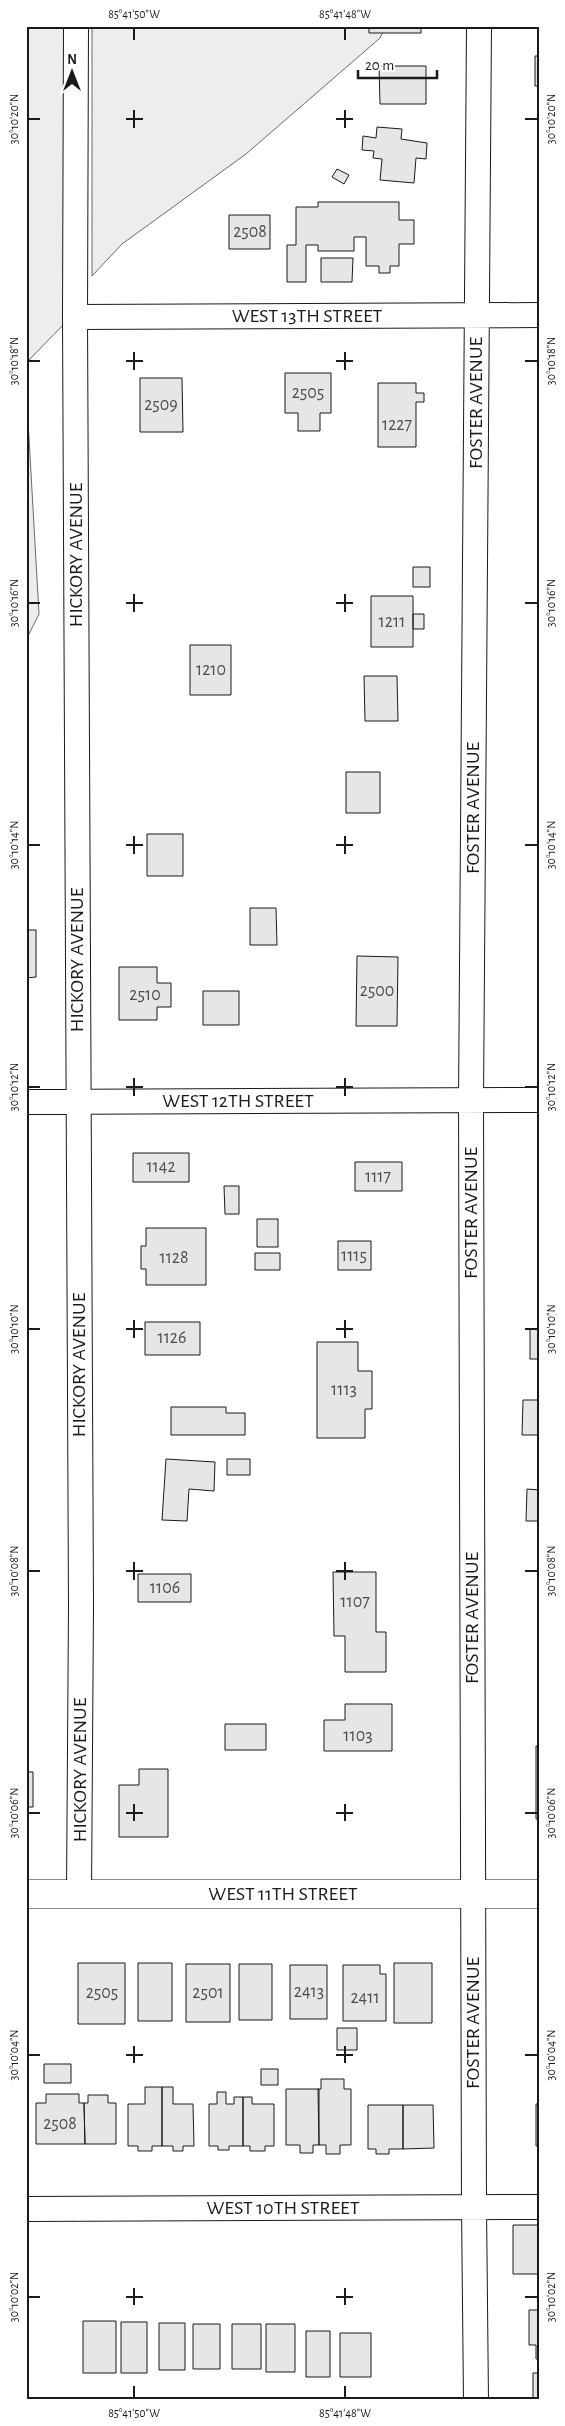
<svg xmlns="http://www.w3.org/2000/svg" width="565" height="2426" font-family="'Alegreya Sans',sans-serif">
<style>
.built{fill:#ededed;stroke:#6a6a6a}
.building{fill:#e6e6e6;stroke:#1a1a1a}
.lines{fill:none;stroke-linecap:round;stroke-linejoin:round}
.minor-casing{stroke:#1a1a1a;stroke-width:26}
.secondary-casing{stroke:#1a1a1a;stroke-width:29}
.minor{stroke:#fff;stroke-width:24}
.secondary{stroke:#fff;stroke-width:28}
.ticks{fill:none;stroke:#1a1a1a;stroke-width:2}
.labels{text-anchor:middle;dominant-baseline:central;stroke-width:4;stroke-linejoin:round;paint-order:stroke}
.number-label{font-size:18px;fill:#4d4d4d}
.street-label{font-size:20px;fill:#1a1a1a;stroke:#fff}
.neatline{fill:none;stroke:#1a1a1a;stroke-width:2}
.ticks-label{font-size:12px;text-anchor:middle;fill:#1a1a1a}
</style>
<rect width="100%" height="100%" fill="#fff"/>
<path class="built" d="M 26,26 L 69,26 L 68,320 L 26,363 Z
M 92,26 L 386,26 L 380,38 L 246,154 L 122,244 L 92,276 Z
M 26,385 L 39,614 L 26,640 Z"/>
<path class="building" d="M 369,26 L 421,26 L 421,33 L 369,33 Z
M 535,56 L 539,56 L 539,86 L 535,86 Z
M 379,66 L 426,66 L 426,104 L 380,104 Z
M 377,127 L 402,129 L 401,139 L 427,143 L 426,159 L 416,158 L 414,183 L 380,180 L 382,159 L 373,158 L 374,151 L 362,150 L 363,136 L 376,138 Z
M 337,169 L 349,175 L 344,184 L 332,177 Z
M 318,202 L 399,202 L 399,220 L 414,220 L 414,244 L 399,244 L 399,266 L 390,266 L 390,273 L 379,273 L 379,266 L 366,266 L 366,237 L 354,237 L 354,251 L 318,251 L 318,245 L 306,245 L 306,282 L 287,282 L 287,245 L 296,245 L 296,207 L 318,207 Z
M 229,215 L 270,215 L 270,249 L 229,249 Z
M 321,258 L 353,258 L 352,282 L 321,282 Z
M 285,373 L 331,373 L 331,413 L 320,413 L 320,431 L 298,431 L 298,413 L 285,413 Z
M 140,378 L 182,378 L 183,432 L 140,432 Z
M 378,383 L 416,383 L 416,393 L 424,393 L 424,402 L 416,402 L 416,447 L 378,447 Z
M 413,567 L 430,567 L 430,587 L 413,587 Z
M 371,596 L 413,596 L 413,647 L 371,647 Z
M 413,614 L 424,614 L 424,629 L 413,629 Z
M 190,645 L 231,645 L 231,695 L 190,695 Z
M 364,676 L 397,676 L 398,721 L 365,721 Z
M 346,772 L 380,772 L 380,813 L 346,813 Z
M 147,834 L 183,834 L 183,876 L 147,876 Z
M 250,908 L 276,908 L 277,945 L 250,945 Z
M 26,930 L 36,930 L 36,977 L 26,978 Z
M 357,956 L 398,957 L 397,1026 L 356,1026 Z
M 119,967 L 157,967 L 157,983 L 171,983 L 171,1007 L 157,1007 L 157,1020 L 119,1020 Z
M 203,991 L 239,991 L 239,1025 L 203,1025 Z
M 133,1153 L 189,1153 L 189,1182 L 133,1182 Z
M 355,1162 L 402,1162 L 402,1191 L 355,1191 Z
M 224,1186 L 239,1186 L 239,1214 L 225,1214 Z
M 257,1219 L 278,1219 L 278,1247 L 257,1247 Z
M 146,1228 L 206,1228 L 206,1285 L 146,1285 L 146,1269 L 141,1269 L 141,1246 L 146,1246 Z
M 338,1241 L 371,1241 L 371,1270 L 338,1270 Z
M 255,1253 L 280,1253 L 280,1270 L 255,1270 Z
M 145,1322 L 200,1322 L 200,1355 L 145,1355 Z
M 530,1329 L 539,1329 L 539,1359 L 530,1359 Z
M 317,1342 L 358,1342 L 358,1371 L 372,1371 L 372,1409 L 365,1409 L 365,1438 L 317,1438 Z
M 523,1400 L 539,1400 L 539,1435 L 522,1435 Z
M 171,1407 L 226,1407 L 226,1413 L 245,1413 L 245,1435 L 171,1435 Z
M 166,1459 L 215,1462 L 214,1491 L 189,1489 L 187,1521 L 162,1520 Z
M 227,1459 L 250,1459 L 250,1475 L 227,1475 Z
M 527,1489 L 539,1490 L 539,1521 L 526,1521 Z
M 333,1572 L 376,1572 L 376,1632 L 386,1632 L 386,1672 L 345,1672 L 345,1636 L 334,1636 Z
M 138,1574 L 191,1574 L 191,1602 L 138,1602 Z
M 345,1704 L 392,1704 L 392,1751 L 324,1751 L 324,1720 L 345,1720 Z
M 225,1724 L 266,1724 L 266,1750 L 225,1750 Z
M 536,1746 L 539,1746 L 539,1819 L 536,1819 Z
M 139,1769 L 168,1769 L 168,1837 L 119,1837 L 119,1785 L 139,1785 Z
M 26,1772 L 33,1772 L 33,1807 L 26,1807 Z
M 78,1963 L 125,1963 L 125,2024 L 78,2024 Z
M 138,1963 L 172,1963 L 172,2021 L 138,2021 Z
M 394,1963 L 432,1963 L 432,2023 L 394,2023 Z
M 186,1964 L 230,1964 L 230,2022 L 186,2022 Z
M 239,1964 L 272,1964 L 272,2020 L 239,2020 Z
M 290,1965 L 327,1965 L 327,2019 L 290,2019 Z
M 343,1965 L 380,1965 L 380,1974 L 386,1974 L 386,2021 L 343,2021 Z
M 337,2028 L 357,2028 L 357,2050 L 337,2050 Z
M 44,2064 L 71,2064 L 71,2083 L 44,2083 Z
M 261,2069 L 278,2069 L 278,2085 L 261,2085 Z
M 321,2079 L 344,2079 L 344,2089 L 351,2089 L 351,2145 L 340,2145 L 340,2154 L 326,2154 L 326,2145 L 319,2145 L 318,2089 L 321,2089 Z
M 145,2087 L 162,2087 L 162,2146 L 152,2146 L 152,2151 L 138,2151 L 138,2146 L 128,2146 L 128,2104 L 145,2104 Z
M 162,2087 L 173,2087 L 173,2104 L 193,2104 L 194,2146 L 183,2146 L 183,2151 L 173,2151 L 173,2146 L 162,2146 Z
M 286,2089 L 319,2089 L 319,2145 L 313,2145 L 313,2153 L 300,2153 L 300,2145 L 286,2145 Z
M 217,2092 L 226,2092 L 226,2104 L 234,2104 L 234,2097 L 243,2097 L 243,2146 L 229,2146 L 229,2150 L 218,2150 L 218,2146 L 209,2146 L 209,2104 L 217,2104 Z
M 46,2094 L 79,2094 L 79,2103 L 84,2103 L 85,2144 L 36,2144 L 36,2103 L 46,2103 Z
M 88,2095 L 108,2095 L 108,2103 L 116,2103 L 116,2144 L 85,2144 L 84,2103 L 88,2103 Z
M 243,2097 L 252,2097 L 252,2104 L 274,2104 L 274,2146 L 265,2146 L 265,2151 L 250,2151 L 250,2146 L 243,2146 Z
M 536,2104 L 539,2104 L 539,2146 L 536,2146 Z
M 368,2105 L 403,2105 L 403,2149 L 389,2149 L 389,2154 L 376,2154 L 376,2149 L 368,2149 Z
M 403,2105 L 433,2105 L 434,2148 L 403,2149 Z
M 513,2225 L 539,2225 L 539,2274 L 513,2274 Z
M 529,2310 L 539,2310 L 539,2359 L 536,2359 L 536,2345 L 529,2345 Z
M 83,2321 L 116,2321 L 116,2373 L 83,2373 Z
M 121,2322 L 147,2322 L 147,2373 L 121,2373 Z
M 159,2323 L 185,2323 L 185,2370 L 159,2370 Z
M 193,2324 L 220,2324 L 220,2369 L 193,2369 Z
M 232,2324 L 261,2324 L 261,2369 L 232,2369 Z
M 266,2324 L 295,2324 L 295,2372 L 266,2372 Z
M 306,2331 L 330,2331 L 330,2377 L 306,2377 Z
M 340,2333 L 371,2333 L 371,2377 L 340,2377 Z
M 533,2373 L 539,2373 L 539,2400 L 533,2400 Z"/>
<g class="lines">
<g class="minor-casing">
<path id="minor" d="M 76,26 L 75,317 L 81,1606 L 79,1894
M 75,317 L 539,315
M 26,1102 L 539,1100
M 26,2209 L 539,2207
M 476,2400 L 474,2207 L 471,1100 L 479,26"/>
</g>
<g class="secondary-casing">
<path id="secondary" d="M 26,1894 L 539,1894"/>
</g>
<use href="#minor" class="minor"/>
<use href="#secondary" class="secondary"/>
</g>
<path class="ticks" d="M 134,28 L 134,40M 345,28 L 345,40M 134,110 L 134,128M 345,110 L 345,128M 28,119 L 40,119M 126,119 L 143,119M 336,119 L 353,119M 525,119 L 538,119M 134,352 L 134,370M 345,352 L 345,370M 28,361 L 40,361M 126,361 L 143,361M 336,361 L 353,361M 525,361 L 538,361M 134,594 L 134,612M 345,594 L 345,612M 28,603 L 40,603M 126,603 L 143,603M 336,603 L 353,603M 525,603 L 538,603M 134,836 L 134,854M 345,836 L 345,854M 28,845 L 40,845M 126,845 L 143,845M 336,845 L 353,845M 525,845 L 538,845M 134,1078 L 134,1096M 345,1078 L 345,1096M 28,1087 L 40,1087M 126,1087 L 143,1087M 336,1087 L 353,1087M 525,1087 L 538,1087M 134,1320 L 134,1338M 345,1320 L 345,1338M 28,1329 L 40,1329M 126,1329 L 143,1329M 336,1329 L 353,1329M 525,1329 L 538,1329M 134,1562 L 134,1580M 345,1562 L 345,1580M 28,1571 L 40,1571M 126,1571 L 143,1571M 336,1571 L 353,1571M 525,1571 L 538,1571M 134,1804 L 134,1821M 345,1804 L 345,1821M 28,1813 L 40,1813M 126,1813 L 143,1813M 336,1813 L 353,1813M 525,1813 L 538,1813M 134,2046 L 134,2063M 345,2046 L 345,2063M 28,2055 L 40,2055M 126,2055 L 143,2055M 336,2055 L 353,2055M 525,2055 L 538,2055M 134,2288 L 134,2305M 345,2288 L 345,2305M 28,2297 L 40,2297M 126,2297 L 143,2297M 336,2297 L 353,2297M 525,2297 L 538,2297M 134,2386 L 134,2398M 345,2386 L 345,2398"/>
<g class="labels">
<g class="number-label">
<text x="250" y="232">2508</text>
<text x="308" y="393">2505</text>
<text x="161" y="405">2509</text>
<text x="397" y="425">1227</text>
<text x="392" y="622">1211</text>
<text x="211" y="670">1210</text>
<text x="377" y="991">2500</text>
<text x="145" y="995">2510</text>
<text x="161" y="1167">1142</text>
<text x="378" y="1177">1117</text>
<text x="354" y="1256">1115</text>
<text x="174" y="1258">1128</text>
<text x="172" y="1338">1126</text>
<text x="344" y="1390">1113</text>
<text x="165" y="1588">1106</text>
<text x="355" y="1602">1107</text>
<text x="358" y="1736">1103</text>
<text x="309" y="1992">2413</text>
<text x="102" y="1993">2505</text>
<text x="208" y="1993">2501</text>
<text x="365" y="1998">2411</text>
<text x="60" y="2124">2508</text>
</g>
<g class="street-label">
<text x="307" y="316">WEST 13TH STREET</text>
<text transform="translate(476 403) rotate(-90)">FOSTER AVENUE</text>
<text transform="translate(76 555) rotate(-90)">HICKORY AVENUE</text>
<text transform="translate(473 808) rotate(-90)">FOSTER AVENUE</text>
<text transform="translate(77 960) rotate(-90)">HICKORY AVENUE</text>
<text x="238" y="1101">WEST 12TH STREET</text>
<text transform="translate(471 1213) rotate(-90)">FOSTER AVENUE</text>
<text transform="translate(79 1365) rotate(-90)">HICKORY AVENUE</text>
<text transform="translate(472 1618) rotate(-90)">FOSTER AVENUE</text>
<text transform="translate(80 1770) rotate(-90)">HICKORY AVENUE</text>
<text x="283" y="1894">WEST 11TH STREET</text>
<text transform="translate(473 2023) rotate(-90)">FOSTER AVENUE</text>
<text x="283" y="2208">WEST 10TH STREET</text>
</g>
</g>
<rect width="565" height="2426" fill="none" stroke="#ffffff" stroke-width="55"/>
<g transform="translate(72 72)" stroke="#ffffff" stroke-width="4" paint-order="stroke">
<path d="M0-4L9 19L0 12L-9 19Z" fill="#1a1a1a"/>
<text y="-8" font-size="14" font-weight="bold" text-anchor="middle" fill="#1a1a1a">N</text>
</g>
<path d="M358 70v8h79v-8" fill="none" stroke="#1a1a1a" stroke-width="2.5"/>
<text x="365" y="70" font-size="15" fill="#1a1a1a" stroke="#ffffff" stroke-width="4" paint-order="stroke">20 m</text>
<rect x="28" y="28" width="510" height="2370" class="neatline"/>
<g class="ticks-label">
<text x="134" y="18">85°41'50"W</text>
<text x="345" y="18">85°41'48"W</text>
<text transform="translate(14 119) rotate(-90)" y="4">30°10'20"N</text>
<text transform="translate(551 119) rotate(-90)" y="4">30°10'20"N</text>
<text transform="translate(14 361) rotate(-90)" y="4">30°10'18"N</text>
<text transform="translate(551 361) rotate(-90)" y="4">30°10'18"N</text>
<text transform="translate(14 603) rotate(-90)" y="4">30°10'16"N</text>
<text transform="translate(551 603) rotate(-90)" y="4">30°10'16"N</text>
<text transform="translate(14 845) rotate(-90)" y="4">30°10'14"N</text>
<text transform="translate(551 845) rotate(-90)" y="4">30°10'14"N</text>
<text transform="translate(14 1087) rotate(-90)" y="4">30°10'12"N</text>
<text transform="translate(551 1087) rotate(-90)" y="4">30°10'12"N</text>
<text transform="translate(14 1329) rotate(-90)" y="4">30°10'10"N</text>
<text transform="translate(551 1329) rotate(-90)" y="4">30°10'10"N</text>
<text transform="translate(14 1571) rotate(-90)" y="4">30°10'08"N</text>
<text transform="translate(551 1571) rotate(-90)" y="4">30°10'08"N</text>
<text transform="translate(14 1813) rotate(-90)" y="4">30°10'06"N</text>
<text transform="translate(551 1813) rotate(-90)" y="4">30°10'06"N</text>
<text transform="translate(14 2055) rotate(-90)" y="4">30°10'04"N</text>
<text transform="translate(551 2055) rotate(-90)" y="4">30°10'04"N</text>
<text transform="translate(14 2297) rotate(-90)" y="4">30°10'02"N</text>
<text transform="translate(551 2297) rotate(-90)" y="4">30°10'02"N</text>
<text x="134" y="2417">85°41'50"W</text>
<text x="345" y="2417">85°41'48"W</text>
</g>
</svg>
